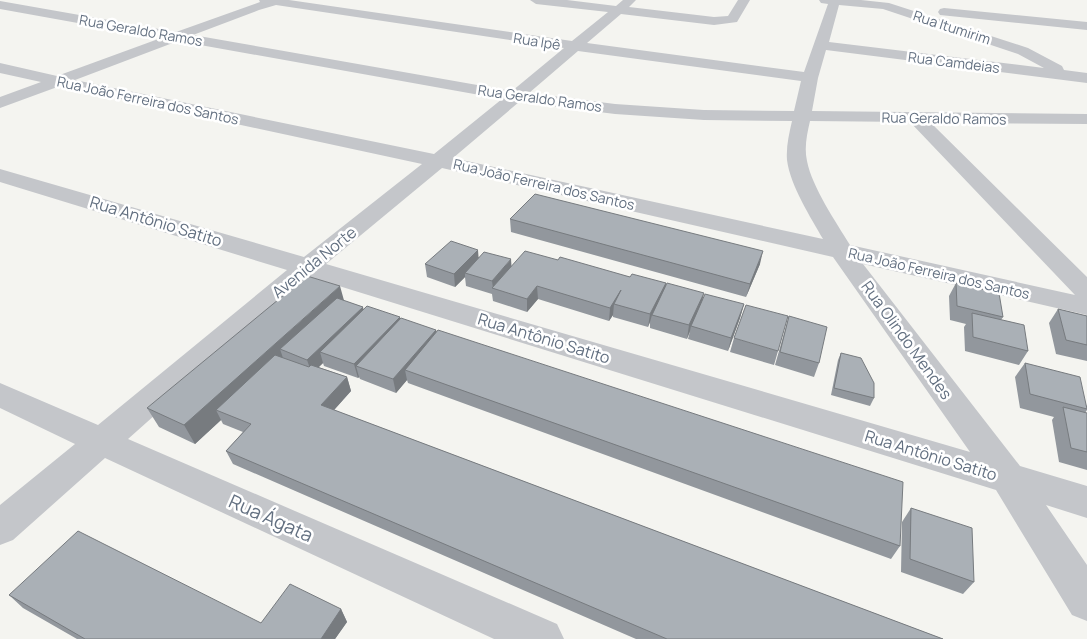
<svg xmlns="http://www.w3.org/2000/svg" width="1087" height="639" font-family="Manrope,sans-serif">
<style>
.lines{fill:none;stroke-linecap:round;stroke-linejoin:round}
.minor{fill:#c4c6ca;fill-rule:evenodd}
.wall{fill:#92979d}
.shaded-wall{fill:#777b7f}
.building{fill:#aab0b6;stroke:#777b7f}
.labels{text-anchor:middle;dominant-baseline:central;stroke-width:5;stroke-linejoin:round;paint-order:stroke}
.far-street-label{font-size:14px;fill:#637081;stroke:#fff}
.street-label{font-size:16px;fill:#637081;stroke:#fff}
.near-street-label{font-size:19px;fill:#637081;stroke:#fff}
</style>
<rect width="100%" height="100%" fill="#f4f4f0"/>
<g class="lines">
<path class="minor" d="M 259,0 L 289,0 L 572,41 L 608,12 L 536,4 L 530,0 L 567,0 L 616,6 L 623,0 L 636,0 L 629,7 L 714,17 L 728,16 L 738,0 L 750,0 L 737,22 L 714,25 L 621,14 L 587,43 L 804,72 L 828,4 L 821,3 L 819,0 L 861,0 L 889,3 L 1028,48 L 1062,66 L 1064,70 L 1087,73 L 1087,83 L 826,50 L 818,78 L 812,111 L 1087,114 L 1087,124 L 931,123 L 1087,277 L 1087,315 L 863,264 L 1020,466 L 1087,486 L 1087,518 L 1046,505 L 1087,565 L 1087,621 L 1072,615 L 996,490 L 310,277 L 128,439 L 557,624 L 564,639 L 494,639 L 105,458 L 13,540 L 0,545 L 0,505 L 75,444 L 0,408 L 0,383 L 98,425 L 287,270 L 0,182 L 0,169 L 304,257 L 422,164 L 60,86 L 0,108 L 0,97 L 41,82 L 0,73 L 0,63 L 57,76 L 161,38 L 0,9 L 0,1 L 176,32 L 260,2 ZM 276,5 L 564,48 L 512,91 L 193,35 L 259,10 ZM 839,5 L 883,9 L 1018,54 L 1044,68 L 829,42 ZM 178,41 L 502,99 L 434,154 L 75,80 ZM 578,51 L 801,81 L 794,111 L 704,110 L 615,104 L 529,93 ZM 519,102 L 615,114 L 704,120 L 792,121 C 789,134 786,147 787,160 C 790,185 811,218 823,239 L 453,158 ZM 810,121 L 910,122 L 1075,295 L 850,245 C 836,222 812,187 807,161 C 804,148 807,134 810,121 ZM 442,168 L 833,257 L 970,452 L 326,264 Z
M 944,8 L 1087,22 L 1087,30 L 940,15 L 938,12 L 940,9 Z"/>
</g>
<path class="wall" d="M 510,219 L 760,264 L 746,297 L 511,232 Z
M 479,257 L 511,266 L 558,260 L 630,277 L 666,283 L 666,287 L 703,299 L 744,304 L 740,318 L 728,351 L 688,339 L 690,331 L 687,339 L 650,328 L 650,322 L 648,327 L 613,317 L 613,315 L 609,321 L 538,299 L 527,312 L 493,301 L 492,294 L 466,286 L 465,277 L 455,287 L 427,277 L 425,264 Z
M 956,283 L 1003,317 L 1001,320 L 1028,351 L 1019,365 L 965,351 L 964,327 L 966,324 L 950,320 L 949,296 Z
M 344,301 L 363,307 L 363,310 L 436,330 L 437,332 L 900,546 L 891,559 L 408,383 L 407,380 L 396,393 L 360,379 L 359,377 L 358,378 L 324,366 L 323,363 L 318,367 L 347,377 L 351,391 L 334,410 L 943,639 L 636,639 L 233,464 L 226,451 L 243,432 L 223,424 L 221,420 L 195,444 L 159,427 L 147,408 Z
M 1058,309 L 1087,316 L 1087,361 L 1056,354 L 1049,323 Z
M 789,316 L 819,363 L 814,377 L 775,365 Z
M 734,338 L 778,351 L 774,365 L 730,352 Z
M 841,353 L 874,398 L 870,406 L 831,395 L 838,360 Z
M 1025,363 L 1087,406 L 1087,410 L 1085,413 L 1087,413 L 1087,470 L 1059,462 L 1052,420 L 1054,417 L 1020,408 L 1015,377 Z
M 911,508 L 974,582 L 963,594 L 901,572 L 902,522 Z
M 9,595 L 261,623 L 341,609 L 347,622 L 335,639 L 77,639 L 23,608 Z"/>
<path class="shaded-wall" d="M 478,250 L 479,263 L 465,273 L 465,277 L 455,287 L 454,274 Z
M 763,251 L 760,264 L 746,297 L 750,284 Z
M 511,259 L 512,273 L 493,288 L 492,281 Z
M 666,283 L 664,296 L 652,315 L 650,322 L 648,327 L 650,314 Z
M 340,286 L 345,304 L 280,349 L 284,361 L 216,410 L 221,420 L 195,444 L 184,425 Z
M 537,286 L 538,299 L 527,312 L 527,299 Z
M 621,290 L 614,304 L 613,315 L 609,321 L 610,308 Z
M 704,293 L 701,307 L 691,326 L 690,331 L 687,339 L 689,325 Z
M 744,304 L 740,318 L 728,351 L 731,338 Z
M 363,307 L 366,320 L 320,352 L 323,363 L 312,374 L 307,360 Z
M 400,317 L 403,330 L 356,366 L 359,377 L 358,378 L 354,364 Z
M 436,330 L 438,343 L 405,370 L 407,380 L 396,393 L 393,379 Z
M 347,377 L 351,391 L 326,419 L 321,405 Z
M 341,609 L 347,622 L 335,639 L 321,639 Z"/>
<path class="building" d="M 535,194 L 763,251 L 750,284 L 510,219 Z
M 451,241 L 478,250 L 454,274 L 425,264 Z
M 525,251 L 558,260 L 560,257 L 630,277 L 632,274 L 666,283 L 650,314 L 614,304 L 621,290 L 610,308 L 537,286 L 527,299 L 492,288 Z
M 484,252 L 511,259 L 492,281 L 465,273 Z
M 307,276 L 340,286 L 184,425 L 147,408 Z
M 667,283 L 704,293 L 689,325 L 652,315 Z
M 956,283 L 999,293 L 1003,317 L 957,306 Z
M 705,294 L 744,304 L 731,338 L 691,326 Z
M 337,298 L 363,307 L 307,360 L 280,349 Z
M 746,305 L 788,316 L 778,351 L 734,338 Z
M 367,306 L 400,317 L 354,364 L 320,352 Z
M 1058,309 L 1087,316 L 1087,345 L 1066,340 Z
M 972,313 L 1024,325 L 1028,351 L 973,337 Z
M 789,316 L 827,327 L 819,363 L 780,352 Z
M 401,318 L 436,330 L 393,379 L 356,366 Z
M 438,330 L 903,482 L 900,546 L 405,370 Z
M 841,353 L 861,358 L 874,383 L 874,398 L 834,388 Z
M 275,355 L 309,367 L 311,365 L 347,377 L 321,405 L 943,639 L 667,639 L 226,451 L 251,424 L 216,410 Z
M 1025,363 L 1080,377 L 1087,409 L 1030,394 Z
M 1063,407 L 1087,413 L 1087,452 L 1071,448 Z
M 911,508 L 972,528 L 974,582 L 910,559 Z
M 78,531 L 261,623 L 290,584 L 341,609 L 321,639 L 85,639 L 9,595 Z"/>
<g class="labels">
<g class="far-street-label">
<text transform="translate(952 27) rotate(18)">Rua Itumirim</text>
<text transform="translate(141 30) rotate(10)">Rua Geraldo Ramos</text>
<text transform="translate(537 41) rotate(9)">Rua Ipê</text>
<text transform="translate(954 62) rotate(7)">Rua Camdeias</text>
<text transform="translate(540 98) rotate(8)">Rua Geraldo Ramos</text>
<text transform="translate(148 100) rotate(12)">Rua João Ferreira dos Santos</text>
<text transform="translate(944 118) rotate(1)">Rua Geraldo Ramos</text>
<text transform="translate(544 184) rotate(13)">Rua João Ferreira dos Santos</text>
<text transform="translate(939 273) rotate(13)">Rua João Ferreira dos Santos</text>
</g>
<g class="street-label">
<text transform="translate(156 221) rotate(17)">Rua Antônio Satito</text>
<text transform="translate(314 262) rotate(-39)">Avenida Norte</text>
<text transform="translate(544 338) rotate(17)">Rua Antônio Satito</text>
<text transform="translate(907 340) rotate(54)">Rua Olindo Mendes</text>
<text transform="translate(931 455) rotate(17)">Rua Antônio Satito</text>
</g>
<g class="near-street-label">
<text transform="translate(271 518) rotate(24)">Rua Ágata</text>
</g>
</g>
</svg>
